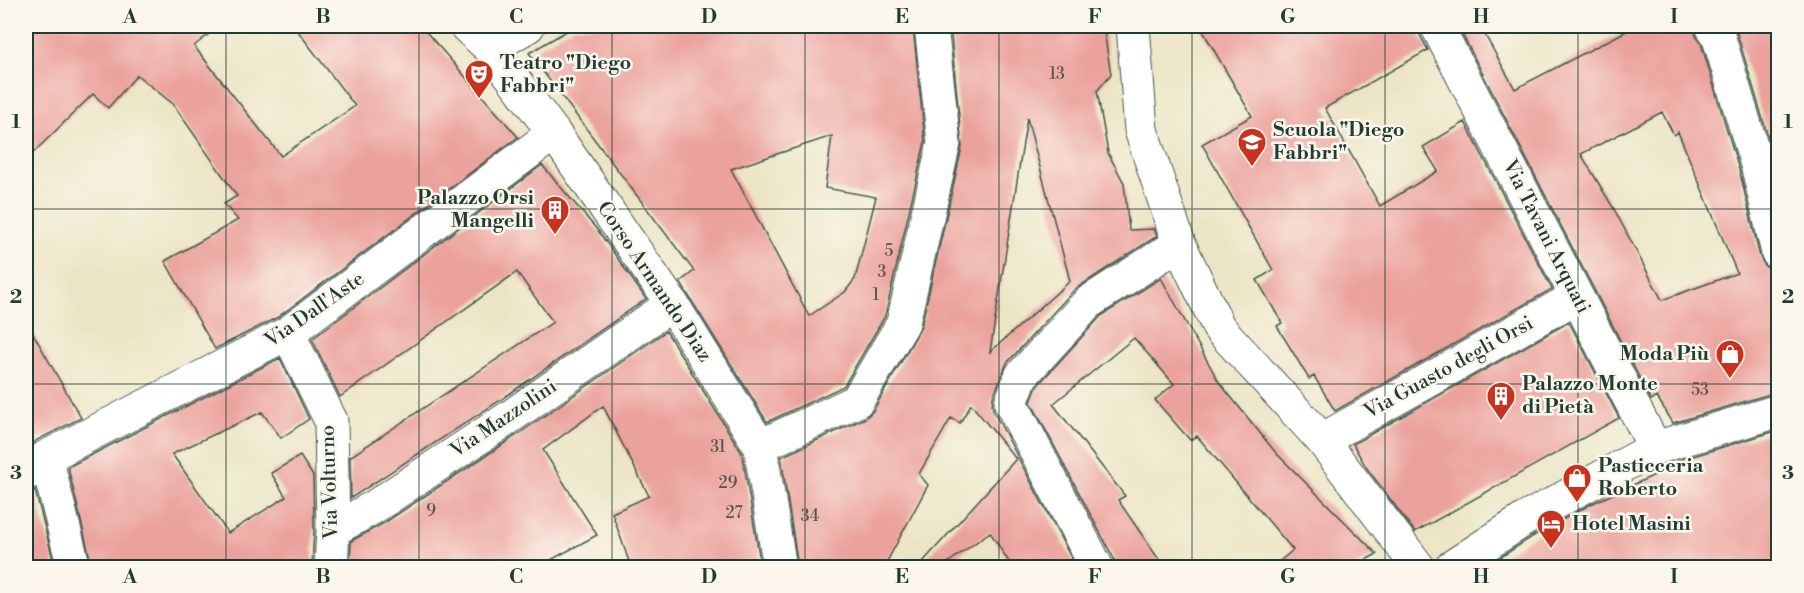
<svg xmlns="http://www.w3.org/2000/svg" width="1804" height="593" font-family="'Libre Bodoni',serif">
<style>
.building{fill:#eba29c;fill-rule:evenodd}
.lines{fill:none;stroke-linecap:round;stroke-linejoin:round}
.street-casing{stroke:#3e564a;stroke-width:35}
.street{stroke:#fff;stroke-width:33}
.grid{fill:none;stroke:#1f3d34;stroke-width:1.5;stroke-opacity:0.55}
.labels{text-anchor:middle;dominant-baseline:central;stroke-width:5;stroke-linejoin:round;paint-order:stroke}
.number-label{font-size:16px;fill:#52564e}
.poi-label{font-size:20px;font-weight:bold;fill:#1f3d34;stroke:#fbf7ec;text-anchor:start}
.street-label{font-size:20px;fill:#1f3d34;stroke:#fbf7ec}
.neatline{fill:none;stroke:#1f3d34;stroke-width:2}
.grid-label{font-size:20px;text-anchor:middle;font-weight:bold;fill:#1f3d34}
</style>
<rect width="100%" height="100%" fill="#fbf7ec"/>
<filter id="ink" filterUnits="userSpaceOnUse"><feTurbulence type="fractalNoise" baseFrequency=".0167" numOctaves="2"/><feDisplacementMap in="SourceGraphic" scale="12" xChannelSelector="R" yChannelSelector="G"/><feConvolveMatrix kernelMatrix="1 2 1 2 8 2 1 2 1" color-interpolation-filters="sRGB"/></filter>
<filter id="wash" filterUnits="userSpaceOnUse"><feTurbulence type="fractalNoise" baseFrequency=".008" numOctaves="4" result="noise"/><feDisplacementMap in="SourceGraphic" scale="24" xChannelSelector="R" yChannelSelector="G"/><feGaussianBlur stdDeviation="1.35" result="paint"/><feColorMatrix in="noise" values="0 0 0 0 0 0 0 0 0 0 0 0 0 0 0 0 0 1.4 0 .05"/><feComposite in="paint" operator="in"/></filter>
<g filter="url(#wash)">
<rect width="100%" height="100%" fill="#ece5c5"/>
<g id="blocks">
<path class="building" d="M 26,26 L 219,26 L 194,46 L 281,156 L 355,106 L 294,26 L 421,26 L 518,137 L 278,317 L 215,349 L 165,261 L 238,220 L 224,204 L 237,196 L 173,104 L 137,75 L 108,108 L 93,94 L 26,160 Z
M 575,26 L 913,26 L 925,142 L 885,316 L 844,386 L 767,422 L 680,282 L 694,271 L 529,53 ZM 832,136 L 825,188 L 876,197 L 855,279 L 845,292 L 809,316 L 731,169 Z
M 950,26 L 1103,26 L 1111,74 L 1097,91 L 1108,153 L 1124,183 L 1129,230 L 1154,229 L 1157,236 L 1075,289 L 1007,363 L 993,397 L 992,405 L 994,412 L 1076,567 L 1012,567 L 990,532 L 942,567 L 924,567 L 921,564 L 1016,459 L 971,404 L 960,423 L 951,418 L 919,474 L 928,485 L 884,567 L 798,567 L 781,457 L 865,418 L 873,411 L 921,327 L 962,147 ZM 1027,118 L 1070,281 L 990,352 Z
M 1200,26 L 1418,26 L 1420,35 L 1428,50 L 1325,108 L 1380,206 L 1438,171 L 1423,147 L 1465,122 L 1552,289 L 1335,411 L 1314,376 L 1309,379 L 1277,326 L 1282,323 L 1257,280 L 1273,270 L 1202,144 L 1252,116 Z
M 1458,26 L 1480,26 L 1515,89 L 1636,26 L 1694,26 L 1696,36 L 1701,43 L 1740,173 L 1760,257 L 1765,266 L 1772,271 L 1779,271 L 1779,393 L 1773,393 L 1673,423 L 1657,397 L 1651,400 ZM 1662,112 L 1674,135 L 1678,132 L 1737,273 L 1662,300 L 1614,209 L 1581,154 Z
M 1734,26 L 1779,26 L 1779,173 L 1736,30 Z
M 542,165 L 599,232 L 646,299 L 496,403 L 351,498 L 350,457 L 553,322 L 517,272 L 340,397 L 312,339 Z
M 1161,278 L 1219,382 L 1276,453 L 1377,554 L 1352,567 L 1273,567 L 1293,550 L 1197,436 L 1190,440 L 1155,400 L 1174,384 L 1134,338 L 1053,404 L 1125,496 L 1118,500 L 1164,567 L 1116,567 L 1114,559 L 1031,402 L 1037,386 L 1101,316 Z
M 26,321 L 81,418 L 37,440 L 26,450 Z
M 1569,322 L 1619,418 L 1415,532 L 1366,467 L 1353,444 Z
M 666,331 L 742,453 L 761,567 L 631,567 L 612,513 L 649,496 L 603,406 L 543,450 L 597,535 L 538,567 L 350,567 L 351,541 L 384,523 L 517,435 Z
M 280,358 L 309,419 L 281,438 L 262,412 L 172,454 L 228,533 L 286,497 L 271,473 L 300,456 L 313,476 L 314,530 L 312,567 L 92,567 L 68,467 Z
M 1779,430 L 1779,567 L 1485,567 L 1535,535 L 1591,504 L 1679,464 L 1677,461 Z
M 35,490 L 55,567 L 26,567 L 26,492 Z"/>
</g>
</g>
<g filter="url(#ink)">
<use href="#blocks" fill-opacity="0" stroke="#3e564a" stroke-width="1.5"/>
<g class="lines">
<g class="street-casing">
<path id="street" d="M 466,26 L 490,48 L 554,133 L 672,304 L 760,446 L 780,568
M 1133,26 L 1141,130 L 1179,244 L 1219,328 L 1322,440 L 1419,568
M 1437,26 L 1655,448
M 1712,26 L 1718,35 L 1758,168 L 1778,253
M 490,48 L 528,26
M 288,333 L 331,421 L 333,530 L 331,568
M 1322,440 L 1576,297
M 760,446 L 857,401 L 903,323 L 944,143 L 931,26
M 46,457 L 74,568
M 26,474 L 46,457 L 288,333 L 554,133
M 333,530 L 374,507 L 507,419 L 672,304
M 1097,568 L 1011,403 L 1021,376 L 1089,302 L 1179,244
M 1450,568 L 1525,519 L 1655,448 L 1778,411"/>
</g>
<use href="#street" class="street"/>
</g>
</g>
<path class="grid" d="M 226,26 L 226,568M 419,26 L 419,568M 612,26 L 612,568M 805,26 L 805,568M 999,26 L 999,568M 1192,26 L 1192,568M 1385,26 L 1385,568M 1578,26 L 1578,568M 26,209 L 1778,209M 26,384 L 1778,384"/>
<defs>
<g id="theatre-pin" transform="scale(1.5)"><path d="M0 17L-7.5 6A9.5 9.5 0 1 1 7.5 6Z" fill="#c8321e" stroke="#fbf7ec"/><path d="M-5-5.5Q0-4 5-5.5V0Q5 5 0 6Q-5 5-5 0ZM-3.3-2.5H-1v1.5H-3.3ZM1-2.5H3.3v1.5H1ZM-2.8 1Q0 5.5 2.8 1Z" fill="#fff"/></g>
<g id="school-pin" transform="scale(1.5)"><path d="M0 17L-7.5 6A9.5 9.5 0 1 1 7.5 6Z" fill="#c8321e" stroke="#fbf7ec"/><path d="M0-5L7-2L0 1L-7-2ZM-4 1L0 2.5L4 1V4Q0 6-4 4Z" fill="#fff"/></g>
<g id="building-pin" transform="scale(1.5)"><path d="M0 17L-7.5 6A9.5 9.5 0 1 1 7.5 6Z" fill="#c8321e" stroke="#fbf7ec"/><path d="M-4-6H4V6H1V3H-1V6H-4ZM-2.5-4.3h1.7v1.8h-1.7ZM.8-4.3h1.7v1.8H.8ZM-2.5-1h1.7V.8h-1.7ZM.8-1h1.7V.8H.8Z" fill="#fff"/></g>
<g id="shop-pin" transform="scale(1.5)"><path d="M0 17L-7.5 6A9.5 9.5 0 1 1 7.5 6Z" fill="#c8321e" stroke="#fbf7ec"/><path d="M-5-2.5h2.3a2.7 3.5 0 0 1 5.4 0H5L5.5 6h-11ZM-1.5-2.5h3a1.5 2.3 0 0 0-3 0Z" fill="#fff"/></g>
<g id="hotel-pin" transform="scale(1.5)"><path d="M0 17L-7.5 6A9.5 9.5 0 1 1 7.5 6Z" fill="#c8321e" stroke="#fbf7ec"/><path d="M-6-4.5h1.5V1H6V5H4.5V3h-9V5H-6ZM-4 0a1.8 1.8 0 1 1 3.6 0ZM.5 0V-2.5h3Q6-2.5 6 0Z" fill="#fff"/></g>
</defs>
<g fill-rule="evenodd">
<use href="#theatre-pin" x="479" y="74"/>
<use href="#school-pin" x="1252" y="142"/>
<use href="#building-pin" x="555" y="210"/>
<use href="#shop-pin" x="1730" y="354"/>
<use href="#building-pin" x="1501" y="396"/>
<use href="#shop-pin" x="1577" y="478"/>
<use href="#hotel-pin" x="1551" y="524"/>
</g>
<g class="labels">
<g class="number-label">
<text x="1057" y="74">13</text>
<text x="889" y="251">5</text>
<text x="882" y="272">3</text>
<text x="876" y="295">1</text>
<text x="1700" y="390">53</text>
<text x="718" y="447">31</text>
<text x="728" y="483">29</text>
<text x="431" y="511">9</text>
<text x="734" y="513">27</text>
<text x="810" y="516">34</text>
</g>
<g class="poi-label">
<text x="500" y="63">Teatro "Diego<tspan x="500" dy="23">Fabbri"</tspan></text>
<text x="1273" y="130">Scuola "Diego<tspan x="1273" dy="23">Fabbri"</tspan></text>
<text x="534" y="198" text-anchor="end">Palazzo Orsi<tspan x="534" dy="23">Mangelli</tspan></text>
<text x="1709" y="354" text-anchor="end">Moda Più</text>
<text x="1522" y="384">Palazzo Monte<tspan x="1522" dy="23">di Pietà</tspan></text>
<text x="1598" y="466">Pasticceria<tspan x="1598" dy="23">Roberto</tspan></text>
<text x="1572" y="524">Hotel Masini</text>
</g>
<g class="street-label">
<text transform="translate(1546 237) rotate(63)">Via Tavani Arquati</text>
<text transform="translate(654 282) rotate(56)">Corso Armando Diaz</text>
<text transform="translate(315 310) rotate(-35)">Via Dall'Aste</text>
<text transform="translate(1449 368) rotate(-29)">Via Guasto degli Orsi</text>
<text transform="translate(504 419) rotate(-34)">Via Mazzolini</text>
<text transform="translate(330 482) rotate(-92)">Via Volturno</text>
</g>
</g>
<rect width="1804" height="593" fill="none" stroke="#fbf7ec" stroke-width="66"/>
<rect x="33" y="33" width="1738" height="527" class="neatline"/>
<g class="grid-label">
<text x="130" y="23">A</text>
<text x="323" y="23">B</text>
<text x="516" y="23">C</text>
<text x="709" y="23">D</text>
<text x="902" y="23">E</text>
<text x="1095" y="23">F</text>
<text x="1288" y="23">G</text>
<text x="1481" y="23">H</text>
<text x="1674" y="23">I</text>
<text x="16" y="128">1</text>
<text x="1788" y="128">1</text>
<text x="16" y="303">2</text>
<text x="1788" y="303">2</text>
<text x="16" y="479">3</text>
<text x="1788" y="479">3</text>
<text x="130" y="583">A</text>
<text x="323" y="583">B</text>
<text x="516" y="583">C</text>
<text x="709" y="583">D</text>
<text x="902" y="583">E</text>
<text x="1095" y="583">F</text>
<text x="1288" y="583">G</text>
<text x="1481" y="583">H</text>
<text x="1674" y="583">I</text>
</g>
</svg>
